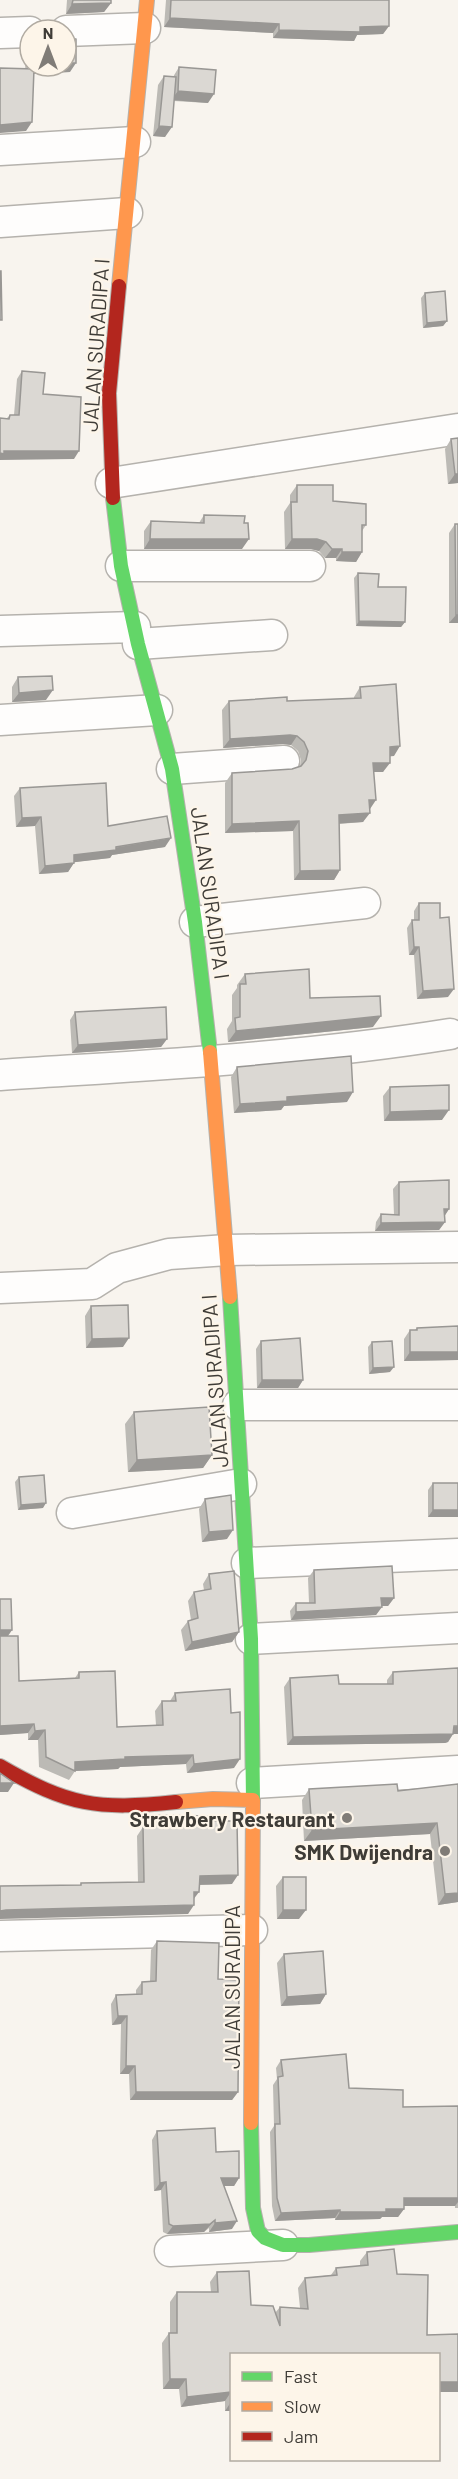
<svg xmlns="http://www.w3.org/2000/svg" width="458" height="2479" font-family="Barlow,sans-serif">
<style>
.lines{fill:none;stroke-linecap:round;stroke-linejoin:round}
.street-casing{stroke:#b5b2ad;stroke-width:33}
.fast-casing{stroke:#b5b2ad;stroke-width:16}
.slow-casing{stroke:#b5b2ad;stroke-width:16}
.jam-casing{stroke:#b5b2ad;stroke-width:16}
.street{stroke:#fefdfc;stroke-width:30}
.fast{stroke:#63d668;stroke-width:14}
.slow{stroke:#ff974d;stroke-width:14}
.jam{stroke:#b3261e;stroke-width:14}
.wall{fill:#bcbab5}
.shaded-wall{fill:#999794}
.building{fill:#dbd8d3;stroke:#999794;stroke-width:1.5}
.poi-dot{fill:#807c77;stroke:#fdf5e9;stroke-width:2}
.labels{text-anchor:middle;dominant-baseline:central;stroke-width:4.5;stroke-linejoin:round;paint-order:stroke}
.street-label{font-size:21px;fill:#3f3c37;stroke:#fdf5e9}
.poi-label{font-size:21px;font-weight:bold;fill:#3f3c37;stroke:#fdf5e9;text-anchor:end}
</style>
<rect width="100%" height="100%" fill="#f8f4ee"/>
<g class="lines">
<g class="street-casing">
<path id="street" d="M 66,31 L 145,28
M 0,33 L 30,32
M 0,150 L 135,142
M 0,222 L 127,213
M 111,483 L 458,429
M 121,566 L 310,566
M 0,631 L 135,627
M 138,644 L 272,635
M 0,720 L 157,710
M 172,769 L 284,761
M 195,922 L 365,903
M 0,1075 C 150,1065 301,1058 450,1034
M 0,1288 L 92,1284 L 117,1268 L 169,1254 L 227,1250 L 458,1247
M 238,1405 L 458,1405
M 72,1513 L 241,1484
M 247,1563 L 458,1554
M 251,1639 L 458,1628
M 252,1783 L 458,1771
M 0,1936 L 252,1930
M 170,2251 L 283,2245"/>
</g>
<g class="fast-casing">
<path id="fast" d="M 113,498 L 121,566 L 138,644 L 172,769 L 195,922 L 210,1052
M 230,1297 L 251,1639 L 253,1800
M 251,2123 L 253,2208 L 258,2231 L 265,2238 L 283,2245 L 309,2245 L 458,2232"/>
</g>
<g class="slow-casing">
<path id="slow" d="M 119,286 L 147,0
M 210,1052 L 230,1297
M 176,1802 L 213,1799 L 253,1800 L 251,2123"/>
</g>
<g class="jam-casing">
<path id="jam" d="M 113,498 L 109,393 L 119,286
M 0,1766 C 69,1806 97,1810 176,1802"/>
</g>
<use href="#street" class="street"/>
<use href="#fast" class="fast"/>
<use href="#slow" class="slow"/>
<use href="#jam" class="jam"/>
</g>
<path class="wall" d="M 67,0 L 111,0 L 111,3 L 104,12 L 66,14 Z
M 166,0 L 171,0 L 389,26 L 383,34 L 357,35 L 354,41 L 273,38 L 273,33 L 164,27 Z
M 30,42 L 30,66 L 66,66 L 70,72 L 34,74 L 26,131 L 25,49 Z
M 179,67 L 208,103 L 174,101 L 165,137 L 153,136 L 158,85 L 164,76 L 173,77 Z
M 425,293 L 447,321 L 443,326 L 423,328 L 421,298 Z
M 22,371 L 43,394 L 74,459 L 1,459 L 7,418 L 10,415 L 14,415 L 17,379 Z
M 458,438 L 458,483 L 448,484 L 445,449 L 451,439 Z
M 297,485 L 333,501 L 366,525 L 362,531 L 362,552 L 356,562 L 336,561 L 336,558 L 325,558 L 319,551 L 311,549 L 285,549 L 284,512 L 290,503 L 290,495 Z
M 204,515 L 244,523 L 242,549 L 144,549 L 144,531 L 151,521 L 199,523 Z
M 455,524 L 458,623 L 449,623 L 449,533 Z
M 358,573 L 378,587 L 405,622 L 401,627 L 356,626 L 354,578 Z
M 18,677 L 46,700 L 12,702 L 12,687 Z
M 360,687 L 394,756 L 390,756 L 383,772 L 374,772 L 370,809 L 363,822 L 339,824 L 340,870 L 334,880 L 294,880 L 293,831 L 225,833 L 225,783 L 232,773 L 292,769 L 300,766 L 301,760 L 298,751 L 291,745 L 283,744 L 223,748 L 222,710 L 229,701 L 287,701 L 354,698 L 354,697 Z
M 20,788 L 108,826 L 165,847 L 112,855 L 110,858 L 74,862 L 68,872 L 39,874 L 35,826 L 16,827 L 14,796 Z
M 419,903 L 440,918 L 448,997 L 417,999 L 414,955 L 409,955 L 407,928 L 412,920 L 414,920 L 414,911 Z
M 245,974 L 310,998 L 373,1027 L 228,1042 L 227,1029 L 232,1021 L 232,995 L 237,988 L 237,985 Z
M 75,1012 L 167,1039 L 161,1047 L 72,1053 L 70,1020 Z
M 237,1067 L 347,1102 L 284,1106 L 281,1110 L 234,1113 L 231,1077 Z
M 390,1087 L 442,1120 L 384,1121 L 383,1096 Z
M 399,1182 L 449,1209 L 444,1216 L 445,1222 L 439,1230 L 375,1231 L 376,1222 L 381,1214 L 394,1215 L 393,1189 Z
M 91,1306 L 123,1347 L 86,1348 L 85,1316 Z
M 458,1326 L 458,1360 L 404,1361 L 404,1339 L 410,1330 L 415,1330 L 417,1328 Z
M 261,1341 L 303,1380 L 298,1388 L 257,1388 L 256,1349 Z
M 372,1342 L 390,1372 L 369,1374 L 368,1347 Z
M 134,1412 L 212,1455 L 203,1468 L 128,1472 L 125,1424 Z
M 19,1477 L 43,1508 L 18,1510 L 15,1482 Z
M 433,1483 L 458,1517 L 428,1517 L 428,1490 Z
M 205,1499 L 227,1539 L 202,1542 L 199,1509 Z
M 314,1570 L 394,1598 L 388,1606 L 382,1606 L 376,1615 L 291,1620 L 290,1611 L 296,1603 L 309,1603 L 308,1578 Z
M 209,1574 L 239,1632 L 232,1642 L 185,1651 L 181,1630 L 188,1621 L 191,1620 L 188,1601 L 194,1592 L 204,1590 L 203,1584 Z
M 0,1599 L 12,1630 L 8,1636 L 19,1681 L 75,1678 L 79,1672 L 117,1727 L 156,1725 L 155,1711 L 162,1701 L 170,1701 L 175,1693 L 234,1768 L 187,1773 L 186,1764 L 120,1767 L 118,1769 L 75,1771 L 69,1780 L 39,1767 L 38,1740 L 28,1740 L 28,1733 L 0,1735 Z
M 393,1672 L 458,1734 L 453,1734 L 448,1742 L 445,1743 L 287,1745 L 284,1687 L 290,1678 L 339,1684 L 387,1684 L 387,1680 Z
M 458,1784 L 458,1902 L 438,1905 L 430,1834 L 304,1841 L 302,1800 L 309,1789 L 398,1791 Z
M 151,1815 L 213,1821 L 232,1884 L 199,1885 L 188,1914 L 80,1886 L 81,1883 L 138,1883 L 137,1836 L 143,1827 L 145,1827 L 145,1824 Z
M 283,1877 L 299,1919 L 277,1919 L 276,1886 Z
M 157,1941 L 218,1979 L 238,2092 L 232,2100 L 130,2100 L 129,2074 L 120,2074 L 121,2024 L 112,2025 L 111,2004 L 116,1995 L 136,1994 L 136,1990 L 142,1982 L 150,1981 L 151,1950 Z
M 284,1954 L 326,1994 L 320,2004 L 281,2006 L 277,1963 Z
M 281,2060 L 349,2088 L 403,2107 L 458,2106 L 458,2208 L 455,2208 L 455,2206 L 404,2206 L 404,2209 L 398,2217 L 382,2217 L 380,2219 L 335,2220 L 335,2218 L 275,2221 L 272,2206 L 270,2132 L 274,2126 L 273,2085 L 277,2079 L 276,2068 Z
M 157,2131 L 216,2152 L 239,2178 L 234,2186 L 224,2186 L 232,2229 L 209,2232 L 209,2228 L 204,2232 L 167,2234 L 163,2232 L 161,2190 L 154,2191 L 152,2140 Z
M 367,2252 L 397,2274 L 427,2335 L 458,2334 L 458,2392 L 438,2392 L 438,2355 L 231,2355 L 231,2411 L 225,2411 L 225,2401 L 181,2407 L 179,2389 L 163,2389 L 162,2343 L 169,2333 L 170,2333 L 170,2302 L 177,2292 L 211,2292 L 210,2282 L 217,2272 L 251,2305 L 275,2313 L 280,2307 L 300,2308 L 298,2288 L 305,2278 L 331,2275 L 336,2268 L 360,2266 L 360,2261 Z"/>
<path class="shaded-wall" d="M 111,3 L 104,12 L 66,14 L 72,4 Z
M 170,18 L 279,24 L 273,33 L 164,27 Z
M 389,26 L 383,34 L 357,35 L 354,41 L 273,38 L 279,30 Z
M 66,63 L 76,63 L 70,72 L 25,74 L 31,66 L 66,66 Z
M 178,91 L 214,94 L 208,103 L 171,100 Z
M 32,122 L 26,131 L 0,133 L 0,125 Z
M 159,126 L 172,127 L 165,137 L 153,136 Z
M 447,321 L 443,326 L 423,328 L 427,323 Z
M 4,451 L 79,451 L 74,459 L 0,460 L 0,453 Z
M 455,474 L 458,474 L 458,483 L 448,484 Z
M 150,539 L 249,539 L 242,549 L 144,549 Z
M 292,539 L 317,539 L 326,542 L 319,551 L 311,549 L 285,549 Z
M 332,549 L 342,549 L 336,558 L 325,558 Z
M 342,552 L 362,552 L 356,562 L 336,561 Z
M 456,615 L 458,615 L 458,623 L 449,623 Z
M 359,621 L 405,622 L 401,627 L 356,626 Z
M 53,690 L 46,700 L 12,702 L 19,693 Z
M 290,735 L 297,736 L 291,745 L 283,744 L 223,748 L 230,739 Z
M 400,746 L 394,756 L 383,757 L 390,747 Z
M 373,763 L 390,763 L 383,772 L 367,772 Z
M 369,800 L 376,800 L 370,809 Z
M 370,813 L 363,822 L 332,824 L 339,815 Z
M 41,817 L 35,826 L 16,827 L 22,818 Z
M 299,821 L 293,831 L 225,833 L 232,824 Z
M 171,838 L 165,847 L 112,855 L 110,858 L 68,863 L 74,855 Z
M 74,863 L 68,872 L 39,874 L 45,866 Z
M 340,870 L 334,880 L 294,880 L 300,871 Z
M 414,947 L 419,947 L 414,955 L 409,955 Z
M 454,989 L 448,997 L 417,999 L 423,991 Z
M 381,1016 L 373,1027 L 228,1042 L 236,1031 Z
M 167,1039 L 161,1047 L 72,1053 L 78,1045 Z
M 353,1092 L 347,1102 L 284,1106 L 281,1110 L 234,1113 L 240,1104 L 287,1097 Z
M 449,1110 L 442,1120 L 384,1121 L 390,1112 Z
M 444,1209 L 449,1209 L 444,1217 Z
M 445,1222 L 439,1230 L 375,1231 L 381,1223 Z
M 129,1338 L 123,1347 L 86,1348 L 92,1339 Z
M 410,1352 L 458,1352 L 458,1360 L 404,1361 Z
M 394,1367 L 390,1372 L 369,1374 L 373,1368 Z
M 262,1380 L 303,1380 L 298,1388 L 257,1388 Z
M 212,1455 L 203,1468 L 128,1472 L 137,1460 Z
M 46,1503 L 43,1508 L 18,1510 L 21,1505 Z
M 433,1510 L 458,1510 L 458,1517 L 428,1517 Z
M 233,1530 L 227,1539 L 202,1542 L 209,1532 Z
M 381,1598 L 394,1598 L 388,1606 L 376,1606 Z
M 382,1607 L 376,1615 L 291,1620 L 296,1612 Z
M 0,1630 L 12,1630 L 4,1641 L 0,1641 Z
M 239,1632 L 232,1642 L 185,1651 L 192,1642 Z
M 34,1724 L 28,1733 L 0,1735 L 0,1726 Z
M 458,1726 L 458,1734 L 453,1734 L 448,1742 L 445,1743 L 287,1745 L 293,1737 Z
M 45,1730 L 38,1740 L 28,1740 L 35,1731 Z
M 193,1755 L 186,1764 L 120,1767 L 118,1769 L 75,1771 L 75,1762 L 125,1757 Z
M 240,1759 L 234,1768 L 187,1773 L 194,1764 Z
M 0,1783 L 14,1783 L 8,1792 L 0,1792 Z
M 437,1823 L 430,1834 L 304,1841 L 312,1830 Z
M 238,1875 L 232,1884 L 193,1885 L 200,1876 Z
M 194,1892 L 199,1892 L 193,1900 Z
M 458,1893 L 458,1902 L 438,1905 L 445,1894 Z
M 194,1905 L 188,1914 L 0,1919 L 0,1911 L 6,1910 Z
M 283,1910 L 306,1910 L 299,1919 L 277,1919 Z
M 326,1994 L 320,2004 L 281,2006 L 287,1997 Z
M 118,2016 L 127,2016 L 121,2024 L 112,2025 Z
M 126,2066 L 135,2066 L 129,2074 L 120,2074 Z
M 136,2092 L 238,2092 L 232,2100 L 130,2100 Z
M 221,2178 L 239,2178 L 234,2186 L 215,2186 Z
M 166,2182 L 161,2190 L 154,2191 L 160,2183 Z
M 404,2198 L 458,2198 L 458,2202 L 455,2206 L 398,2206 Z
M 386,2209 L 404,2209 L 398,2217 L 382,2217 L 380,2219 L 335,2220 L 340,2212 Z
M 340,2210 L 335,2218 L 275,2221 L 281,2213 Z
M 215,2220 L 204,2232 L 167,2234 L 173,2226 Z
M 237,2221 L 232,2229 L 209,2232 L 215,2223 Z
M 170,2379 L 186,2379 L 179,2389 L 163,2389 Z
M 438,2382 L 458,2382 L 458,2392 L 438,2392 Z
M 231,2392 L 225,2401 L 181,2407 L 187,2397 Z
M 231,2402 L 231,2411 L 225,2411 Z"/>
<path class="building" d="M 73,0 L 111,0 L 111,3 L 72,4 Z
M 171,0 L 389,0 L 389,26 L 360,27 L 360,32 L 279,30 L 279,24 L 170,18 Z
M 66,37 L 76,39 L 76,63 L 66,63 Z
M 179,67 L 216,70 L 214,94 L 178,91 Z
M 0,68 L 34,69 L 32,122 L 0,125 Z
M 164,76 L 176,77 L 172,127 L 159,126 Z
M 0,271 L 1,271 L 2,320 L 0,320 Z
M 445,291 L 447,321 L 427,323 L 425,293 Z
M 22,371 L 45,373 L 43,394 L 81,397 L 79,451 L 4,451 L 4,454 L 0,453 L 0,418 L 9,419 L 10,415 L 19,415 Z
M 458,438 L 458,474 L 455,474 L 451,439 Z
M 297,485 L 333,485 L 333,501 L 366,504 L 366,525 L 362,525 L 362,552 L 342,552 L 342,549 L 332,549 L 326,542 L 317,539 L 292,539 L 291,502 L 297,502 Z
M 204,515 L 245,516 L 244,523 L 248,523 L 249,539 L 150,539 L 151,521 L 204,523 Z
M 455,524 L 458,524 L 458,615 L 456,615 Z
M 358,573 L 379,574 L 378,587 L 406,587 L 405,622 L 359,621 Z
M 52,676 L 53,690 L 19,693 L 18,677 Z
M 396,684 L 400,746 L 390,747 L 390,763 L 373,763 L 376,800 L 369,800 L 370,813 L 339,815 L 340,870 L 300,871 L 299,821 L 232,824 L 232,773 L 292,769 L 301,766 L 306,760 L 308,751 L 304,742 L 297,736 L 290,735 L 230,739 L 229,701 L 287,697 L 287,701 L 361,698 L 360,687 Z
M 106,783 L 108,826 L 167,816 L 171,838 L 116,847 L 116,850 L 74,855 L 74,863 L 45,866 L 41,817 L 22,818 L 20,788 Z
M 419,903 L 440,903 L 440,918 L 449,917 L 454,989 L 423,991 L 419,947 L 414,947 L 412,920 L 419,920 Z
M 309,969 L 310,998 L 380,996 L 381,1016 L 236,1031 L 235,1018 L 240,1017 L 240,984 L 246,984 L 245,974 Z
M 166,1007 L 167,1039 L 78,1045 L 75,1012 Z
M 351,1056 L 353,1092 L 287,1097 L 287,1101 L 240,1104 L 237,1067 Z
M 449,1085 L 449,1110 L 390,1112 L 390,1087 Z
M 449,1180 L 449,1209 L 444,1209 L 445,1222 L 381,1223 L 381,1214 L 399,1215 L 399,1182 Z
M 128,1305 L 129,1338 L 92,1339 L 91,1306 Z
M 458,1326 L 458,1352 L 410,1352 L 410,1330 L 417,1330 L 417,1328 Z
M 300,1338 L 303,1380 L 262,1380 L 261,1341 Z
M 392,1341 L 394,1367 L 373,1368 L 372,1342 Z
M 209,1407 L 212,1455 L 137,1460 L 134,1412 Z
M 44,1475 L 46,1503 L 21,1505 L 19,1477 Z
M 433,1483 L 458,1483 L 458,1510 L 433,1510 Z
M 231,1495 L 233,1530 L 209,1532 L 205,1499 Z
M 392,1566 L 394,1598 L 381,1598 L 382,1607 L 296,1612 L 296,1603 L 315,1603 L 314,1570 Z
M 234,1571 L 239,1632 L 192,1642 L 188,1621 L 198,1618 L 194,1592 L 211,1589 L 209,1574 Z
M 0,1599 L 11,1599 L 12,1630 L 0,1630 Z
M 0,1636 L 18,1636 L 19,1681 L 79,1678 L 79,1672 L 115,1671 L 117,1727 L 163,1725 L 162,1701 L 176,1701 L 175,1693 L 230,1689 L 231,1713 L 240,1712 L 240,1759 L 194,1764 L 193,1755 L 125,1757 L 125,1759 L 75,1762 L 75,1771 L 46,1757 L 45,1730 L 35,1731 L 34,1724 L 0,1726 Z
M 458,1668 L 458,1726 L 454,1726 L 453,1734 L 293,1737 L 290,1678 L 338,1675 L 339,1684 L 393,1684 L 393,1672 Z
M 0,1773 L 14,1783 L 0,1783 Z
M 397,1784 L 398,1791 L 458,1784 L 458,1893 L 445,1894 L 437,1823 L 312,1830 L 309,1789 Z
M 151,1815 L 213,1816 L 213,1821 L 237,1821 L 238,1875 L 200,1876 L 199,1892 L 194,1892 L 194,1905 L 6,1910 L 0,1911 L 0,1886 L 81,1885 L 81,1883 L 144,1882 L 143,1827 L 151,1827 Z
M 283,1877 L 306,1877 L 306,1910 L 283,1910 Z
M 157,1941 L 219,1943 L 218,1979 L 239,1980 L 238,2092 L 136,2092 L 135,2066 L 126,2066 L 127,2016 L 118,2016 L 116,1995 L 142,1994 L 142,1982 L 156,1981 Z
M 323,1951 L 326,1994 L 287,1997 L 284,1954 Z
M 346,2054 L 349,2088 L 403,2090 L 403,2107 L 458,2106 L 458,2198 L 404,2198 L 404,2209 L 386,2209 L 386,2212 L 340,2212 L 340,2210 L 281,2213 L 277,2198 L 275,2132 L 275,2124 L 280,2124 L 278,2077 L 283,2076 L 281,2060 Z
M 215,2128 L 216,2152 L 239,2151 L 239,2178 L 221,2178 L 237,2221 L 215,2223 L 215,2220 L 210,2224 L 173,2226 L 169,2224 L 166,2182 L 160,2183 L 157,2131 Z
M 394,2249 L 397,2274 L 428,2275 L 427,2335 L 458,2334 L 458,2382 L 438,2382 L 438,2355 L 231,2355 L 231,2392 L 187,2397 L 186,2379 L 170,2379 L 169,2333 L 177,2333 L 177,2292 L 218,2292 L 217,2272 L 249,2271 L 251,2305 L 273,2306 L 280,2326 L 280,2307 L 308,2309 L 305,2278 L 337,2275 L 336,2268 L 368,2265 L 367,2252 Z"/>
<g class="poi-dot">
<circle cx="347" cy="1818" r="6"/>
<circle cx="445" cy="1851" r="6"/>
</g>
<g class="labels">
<g class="street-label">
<text transform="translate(95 345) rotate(-86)">JALAN SURADIPA I</text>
<text transform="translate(211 893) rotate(82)">JALAN SURADIPA I</text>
<text transform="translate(214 1381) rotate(-94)">JALAN SURADIPA I</text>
<text transform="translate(231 1987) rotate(-90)">JALAN SURADIPA</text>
</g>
<g class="poi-label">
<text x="335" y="1818">Strawbery Restaurant</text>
<text x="433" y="1851">SMK Dwijendra</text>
</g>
</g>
<rect x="230" y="2353" width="210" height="108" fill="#fdf5e9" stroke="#b1aba2" stroke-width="1.5"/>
<rect x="242" y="2372" width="30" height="9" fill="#63d668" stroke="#b1aba2" stroke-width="1.5"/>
<text x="284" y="2383" font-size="18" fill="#3f3c37">Fast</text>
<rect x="242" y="2402" width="30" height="9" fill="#ff974d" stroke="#b1aba2" stroke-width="1.5"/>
<text x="284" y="2413" font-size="18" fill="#3f3c37">Slow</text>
<rect x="242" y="2432" width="30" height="9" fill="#b3261e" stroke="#b1aba2" stroke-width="1.5"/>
<text x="284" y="2443" font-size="18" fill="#3f3c37">Jam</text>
<g transform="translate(48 48)"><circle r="28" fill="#fdf5e9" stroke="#b1aba2" stroke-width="1.5"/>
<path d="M0-4.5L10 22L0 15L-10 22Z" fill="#807c77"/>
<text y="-9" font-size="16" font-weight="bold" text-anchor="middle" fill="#3f3c37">N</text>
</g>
</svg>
